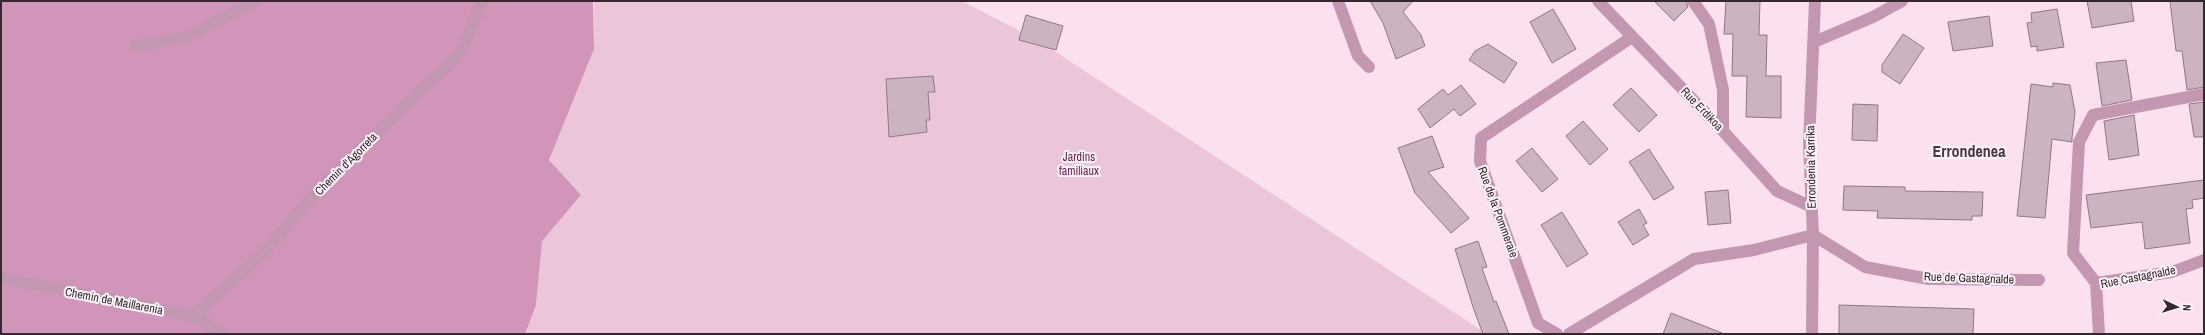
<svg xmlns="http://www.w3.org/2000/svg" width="2205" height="335" font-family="'Archivo Narrow',sans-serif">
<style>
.green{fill:#ebc6db}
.forest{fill:#d095b8}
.building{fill:#cbb3c1;stroke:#8f7885}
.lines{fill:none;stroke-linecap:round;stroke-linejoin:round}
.street{stroke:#c396b1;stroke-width:12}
.labels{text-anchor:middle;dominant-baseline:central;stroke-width:4;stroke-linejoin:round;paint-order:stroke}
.street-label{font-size:12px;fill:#32282e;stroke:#fef3f9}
.park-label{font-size:12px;fill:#682252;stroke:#fef3f9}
.district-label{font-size:16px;font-weight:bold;fill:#4b3743;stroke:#fef3f9}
</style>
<rect width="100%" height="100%" fill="#fbe1ef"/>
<path class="green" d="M 594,1 L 962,1 L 1039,41 L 1487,334 L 525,334 L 536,305 L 541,241 L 581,195 L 549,160 L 594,49 Z"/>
<path class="forest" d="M 1,1 L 593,1 L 594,49 L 549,160 L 581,195 L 542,241 L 536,305 L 525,334 L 1,334 Z"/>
<path class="building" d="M 1370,1 L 1413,1 L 1403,12 L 1421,35 L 1425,46 L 1396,59 L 1383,23 Z
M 1654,1 L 1686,1 L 1688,7 L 1674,21 Z
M 1726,1 L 1760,1 L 1759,35 L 1767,35 L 1766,76 L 1781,76 L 1781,118 L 1746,117 L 1747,76 L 1732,76 L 1733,34 L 1724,34 Z
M 2087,1 L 2131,1 L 2134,21 L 2092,28 Z
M 2170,1 L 2204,1 L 2204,87 L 2187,90 L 2182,51 L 2176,51 Z
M 1553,9 L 1576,49 L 1552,63 L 1530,22 Z
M 2057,9 L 2064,47 L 2037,51 L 2037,46 L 2031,47 L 2027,23 L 2032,22 L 2031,13 Z
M 1026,15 L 1063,26 L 1056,50 L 1019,40 Z
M 1989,16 L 1993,46 L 1953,51 L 1948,22 Z
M 1903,34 L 1924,48 L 1900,84 L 1882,72 L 1882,65 Z
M 1488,44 L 1517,63 L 1504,83 L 1469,60 L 1475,51 Z
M 2126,60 L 2132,100 L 2102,106 L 2096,63 Z
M 933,76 L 935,92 L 928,92 L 930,120 L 926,120 L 927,132 L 889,137 L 886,79 Z
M 2053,83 L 2070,85 L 2075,112 L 2072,138 L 2072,142 L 2052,139 L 2045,218 L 2017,216 L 2031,84 L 2053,87 Z
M 1461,85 L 1476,104 L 1460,116 L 1454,109 L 1430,128 L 1418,109 L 1443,89 L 1448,95 Z
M 1631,88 L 1657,115 L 1639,132 L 1613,105 Z
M 2204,102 L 2204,137 L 2194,137 L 2189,104 Z
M 1853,104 L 1878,105 L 1877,141 L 1852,140 Z
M 2134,115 L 2139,155 L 2109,160 L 2104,121 Z
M 1583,121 L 1608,149 L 1590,165 L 1566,136 Z
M 1432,136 L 1444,167 L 1428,172 L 1469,218 L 1451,233 L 1415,193 L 1398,148 Z
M 1532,148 L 1558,179 L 1542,192 L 1516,161 Z
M 1649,149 L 1674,188 L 1654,200 L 1629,162 Z
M 2204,180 L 2204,198 L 2192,200 L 2193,208 L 2186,209 L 2190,243 L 2145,249 L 2142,222 L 2091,228 L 2086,195 Z
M 1844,186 L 1905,187 L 1905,191 L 1983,192 L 1982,216 L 1972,216 L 1972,220 L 1877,218 L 1878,211 L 1843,210 Z
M 1728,190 L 1731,223 L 1708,225 L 1705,192 Z
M 1639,209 L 1647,223 L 1643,225 L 1649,235 L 1633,245 L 1618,222 Z
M 1562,212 L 1588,254 L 1567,267 L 1541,225 Z
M 1478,241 L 1487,267 L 1482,268 L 1494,302 L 1496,301 L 1509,334 L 1483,334 L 1474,310 L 1455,249 Z
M 1839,305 L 1974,309 L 1973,334 L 1839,334 Z
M 1671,313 L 1722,333 L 1722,334 L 1663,334 Z"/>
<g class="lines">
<path class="street" d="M 1338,1 L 1358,56 L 1369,67
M 1598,1 L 1723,131 L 1777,191 L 1812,207
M 1693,1 L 1709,24 L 1723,90 L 1723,131
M 1814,42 L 1873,17 L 1902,1
M 136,46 L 187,37 L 255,1
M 1,278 L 194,316 L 223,334
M 2096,283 L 2073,253 L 2079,142 L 2093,115 L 2204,94
M 194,316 L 267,249 L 321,187 L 461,52 L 482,1
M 1557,334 L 1538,323 L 1480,161 L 1481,138 L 1632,37
M 1569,334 L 1694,259 L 1754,250 L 1813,235 L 1865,267 L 1929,279 L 2039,280
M 1812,334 L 1813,235 L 1809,144 L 1815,1
M 2099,334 L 2096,283 L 2172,272 L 2204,260"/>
</g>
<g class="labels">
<g class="street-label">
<text transform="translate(1702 109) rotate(46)">Rue Erdikoa</text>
<text transform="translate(346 164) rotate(-45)">Chemin d'Agorreta</text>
<text transform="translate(1811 167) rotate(-91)">Errondenia Karrika</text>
<text transform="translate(1498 212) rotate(70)">Rue de la Pommeraie</text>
<text transform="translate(2138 277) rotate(-11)">Rue Castagnalde</text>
<text transform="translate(1969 278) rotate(2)">Rue de Gastagnalde</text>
<text transform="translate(114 301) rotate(11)">Chemin de Maillarenia</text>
</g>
<g class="park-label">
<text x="1079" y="157">Jardins<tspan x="1079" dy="14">familiaux</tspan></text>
</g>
<g class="district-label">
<text x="1969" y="151">Errondenea</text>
</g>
</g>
<rect width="2205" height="335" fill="none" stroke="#32282e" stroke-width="4"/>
<g transform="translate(2177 307) rotate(94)" stroke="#fef3f9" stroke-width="3" paint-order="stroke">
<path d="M0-3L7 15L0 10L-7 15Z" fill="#32282e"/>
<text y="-6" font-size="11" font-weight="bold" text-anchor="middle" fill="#32282e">N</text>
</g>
</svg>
